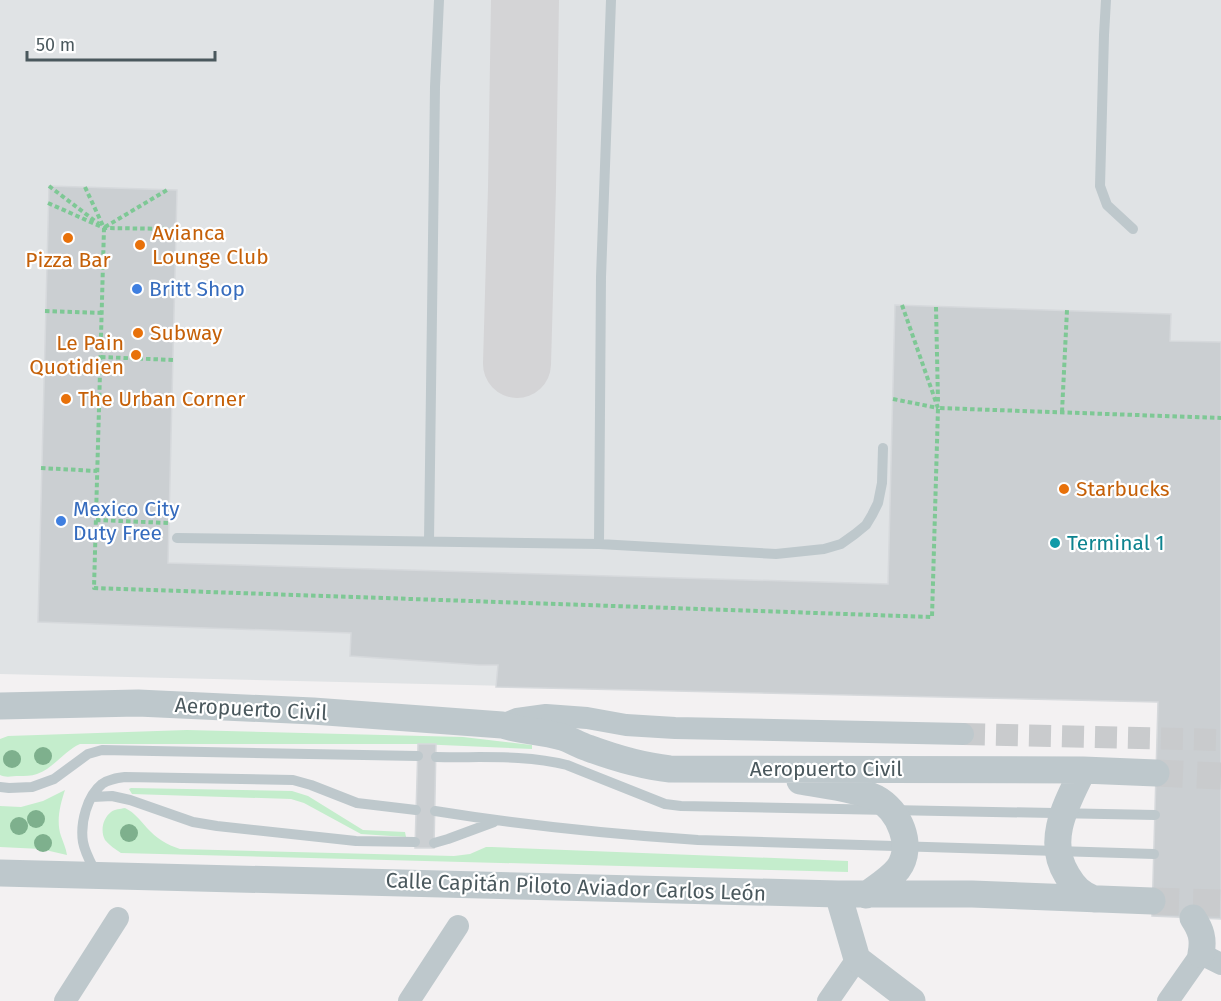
<svg xmlns="http://www.w3.org/2000/svg" width="1221" height="1001" font-family="'Fira Sans',sans-serif">
<style>
.airport{fill:#e0e3e5}
.green{fill:#c4edcc}
.lines{fill:none;stroke-linecap:round;stroke-linejoin:round}
.taxiway{stroke:#d4d4d6;stroke-width:68}
.building{fill:#cbcfd2;stroke:#d6d9dc;stroke-width:1.5}
.minor-tunnel{stroke:#c9cbcd;stroke-width:22;stroke-dasharray:22 11;stroke-linecap:butt}
.tertiary-tunnel{stroke:#c9cbcd;stroke-width:27;stroke-dasharray:27 14;stroke-linecap:butt}
.path{stroke:#7ec895;stroke-width:4;stroke-dasharray:4.5 3;stroke-linecap:butt}
.service{stroke:#bec8cc;stroke-width:10}
.minor{stroke:#bec8cc;stroke-width:22}
.tertiary{stroke:#bec8cc;stroke-width:27}
.tree{fill:#7eb08d}
.food-dot{fill:#e8710a;stroke:#fff;stroke-width:2}
.shop-dot{fill:#3f7fe0;stroke:#fff;stroke-width:2}
.culture-dot{fill:#0f9aa8;stroke:#fff;stroke-width:2}
.labels{text-anchor:middle;dominant-baseline:central;stroke-width:4.5;stroke-linejoin:round;paint-order:stroke}
.food-label{font-size:21px;fill:#c56008;stroke:#fff;text-anchor:start}
.shop-label{font-size:21px;fill:#366cbe;stroke:#fff;text-anchor:start}
.culture-label{font-size:21px;fill:#0d838f;stroke:#fff;text-anchor:start}
.street-label{font-size:21px;fill:#4a585d;stroke:#fff}
</style>
<rect width="100%" height="100%" fill="#f3f1f2"/>
<path class="airport" d="M 0,0 L 1221,0 L 1221,704 L 1150,701 L 0,674 Z"/>
<path class="green" d="M 187,730 L 463,737 L 532,745 L 532,749 L 418,744 L 80,744 C 64,751 54,768 37,774 C 31,776 25,776 19,776 C 12,776 6,778 0,775 L 0,739 L 8,736 Z
M 131,788 L 292,791 L 308,796 L 363,830 L 405,832 L 406,837 L 361,834 L 304,803 L 291,799 L 132,794 L 129,789 Z
M 65,790 C 60,805 56,821 61,836 C 63,842 66,848 67,855 L 41,849 L 0,847 L 0,806 L 21,807 L 43,801 Z
M 125,808 C 135,813 140,820 147,828 C 156,838 167,845 180,849 L 454,856 L 470,854 L 486,847 L 492,847 L 848,861 L 848,872 L 121,853 C 115,849 109,845 105,840 C 100,831 103,818 111,812 C 115,809 120,809 125,808 Z"/>
<g class="lines">
<path class="taxiway" d="M 517,364 L 522,188 L 525,0"/>
</g>
<path class="building" d="M 49,186 L 177,190 L 168,563 L 888,584 L 895,305 L 1171,314 L 1170,341 L 1221,342 L 1221,919 L 1152,916 L 1158,702 L 496,687 L 498,665 L 479,665 L 350,656 L 351,633 L 38,622 Z
M 418,744 L 436,744 L 434,848 L 415,848 Z"/>
<g class="lines">
<path class="minor-tunnel" d="M 963,734 L 1221,740"/>
<path class="tertiary-tunnel" d="M 1156,773 L 1221,776
M 1152,901 L 1221,903"/>
<path class="path" d="M 49,186 L 99,224
M 85,187 L 104,228 L 94,588 L 932,617 L 938,408 L 1221,418
M 48,203 L 104,228 L 176,229
M 105,227 L 167,190
M 902,305 L 938,408
M 936,307 L 938,402
M 45,311 L 102,313
M 101,357 L 173,360
M 893,399 L 938,408
M 1062,412 L 1067,310
M 41,468 L 97,471
M 96,520 L 168,523"/>
<path class="service" d="M 1106,0 L 1104,35 L 1100,186 L 1107,205 L 1133,229
M 177,538 L 599,544 L 776,554 L 824,549 L 841,544 L 855,534 L 866,525 L 872,515 L 878,503 L 882,483 L 883,448
M 429,541 L 435,87 L 439,0
M 599,544 L 601,277 L 611,0
M 436,757 C 479,758 525,754 567,765 L 665,804 L 681,806 L 1155,815
M 0,787 L 9,788 L 32,787 L 54,779 L 88,754 L 102,750 L 418,756
M 93,797 L 112,796 L 130,800 L 193,822 L 217,826 L 356,841 L 415,842
M 435,811 C 522,825 609,834 698,840 L 1154,854
M 434,843 L 448,839 L 494,822
M 96,873 C 91,863 85,853 83,842 C 80,823 87,796 102,784 C 109,779 117,778 125,777 L 293,780 L 311,785 L 357,803 L 416,810"/>
<path class="minor" d="M 502,725 L 517,719 L 546,715 L 587,718 L 626,725 L 675,728 L 963,734
M 1201,954 L 1221,964
M 65,1001 L 118,918
M 409,1001 L 458,926
M 828,1001 L 857,959
M 1168,1001 L 1201,954"/>
<path class="tertiary" d="M 0,706 L 138,703 L 313,711 L 502,725 C 521,731 542,731 562,737 C 571,740 579,745 588,748 C 615,758 642,766 670,769 L 1083,770 L 1156,773
M 1083,770 C 1067,803 1045,840 1067,875 C 1074,887 1081,894 1094,899
M 800,781 C 821,785 858,789 876,798 C 899,810 915,846 898,869 C 890,879 877,887 866,895
M 0,873 L 838,894 L 972,894 L 1152,901
M 838,894 L 857,959 L 912,1001
M 1193,918 C 1201,930 1204,939 1201,954"/>
</g>
<g class="tree">
<circle cx="43" cy="756" r="9"/>
<circle cx="12" cy="759" r="9"/>
<circle cx="36" cy="819" r="9"/>
<circle cx="19" cy="826" r="9"/>
<circle cx="129" cy="833" r="9"/>
<circle cx="43" cy="843" r="9"/>
</g>
<g class="food-dot">
<circle cx="68" cy="238" r="6"/>
<circle cx="140" cy="245" r="6"/>
<circle cx="138" cy="333" r="6"/>
<circle cx="136" cy="355" r="6"/>
<circle cx="66" cy="399" r="6"/>
<circle cx="1064" cy="489" r="6"/>
</g>
<g class="shop-dot">
<circle cx="137" cy="289" r="6"/>
<circle cx="61" cy="521" r="6"/>
</g>
<circle class="culture-dot" cx="1055" cy="543" r="6"/>
<g class="labels">
<g class="food-label">
<text x="152" y="233">Avianca<tspan x="152" dy="24">Lounge Club</tspan></text>
<text x="68" y="260" text-anchor="middle">Pizza Bar</text>
<text x="150" y="333">Subway</text>
<text x="124" y="343" text-anchor="end">Le Pain<tspan x="124" dy="24">Quotidien</tspan></text>
<text x="78" y="399">The Urban Corner</text>
<text x="1076" y="489">Starbucks</text>
</g>
<g class="shop-label">
<text x="149" y="289">Britt Shop</text>
<text x="73" y="509">Mexico City<tspan x="73" dy="24">Duty Free</tspan></text>
</g>
<g class="culture-label">
<text x="1067" y="543">Terminal 1</text>
</g>
<g class="street-label">
<text transform="translate(251 709) rotate(3)">Aeropuerto Civil</text>
<text x="826" y="769">Aeropuerto Civil</text>
<text transform="translate(576 887) rotate(2)">Calle Capitán Piloto Aviador Carlos León</text>
</g>
</g>
<path d="M27 51v9h188v-9" fill="none" stroke="#4a585d" stroke-width="3"/>
<text x="36" y="51" font-size="18" fill="#4a585d" stroke="#ffffff" stroke-width="4.5" paint-order="stroke">50 m</text>
</svg>
